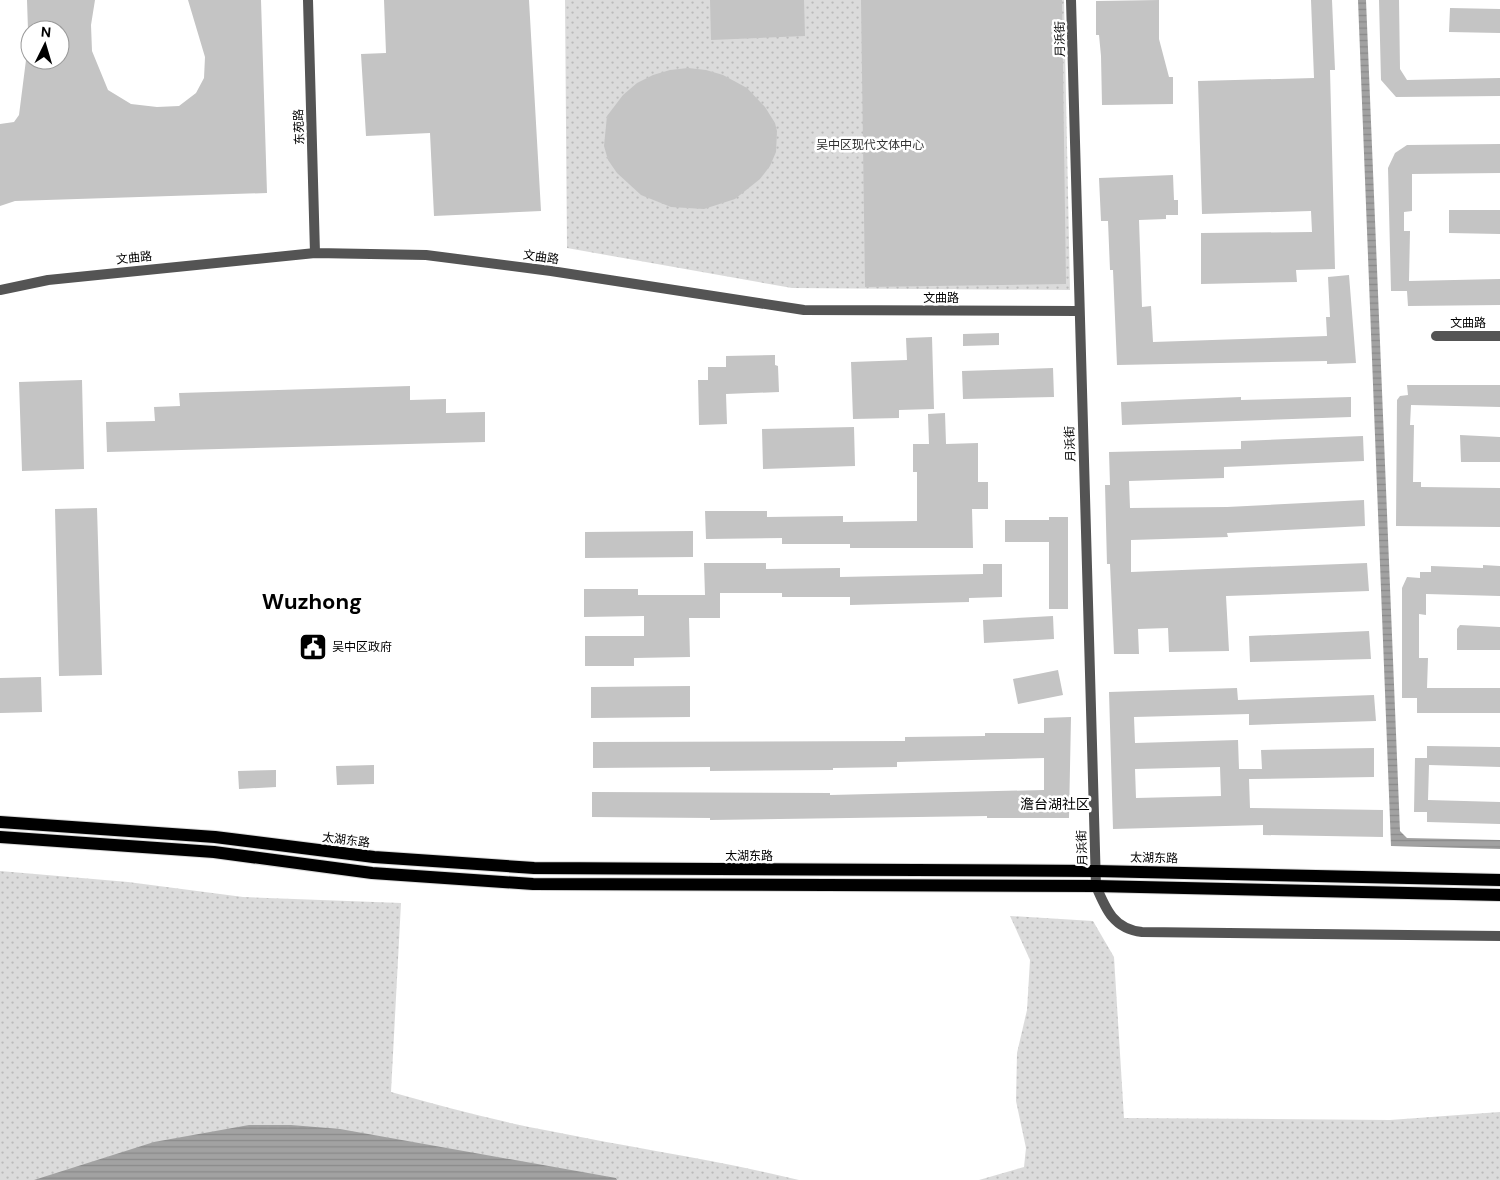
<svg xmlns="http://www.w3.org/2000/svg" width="1500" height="1180" font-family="'DM Sans','Noto Sans SC',sans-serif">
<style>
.park{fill:url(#park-dots)}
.water{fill:url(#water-rules)}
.building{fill:#c4c4c4;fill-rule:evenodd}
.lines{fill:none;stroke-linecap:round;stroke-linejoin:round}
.primary-casing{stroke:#dbdbdb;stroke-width:14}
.minor{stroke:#545454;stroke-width:10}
.tertiary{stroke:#545454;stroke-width:10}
.primary{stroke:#000;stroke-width:12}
.labels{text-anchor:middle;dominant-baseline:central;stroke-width:5;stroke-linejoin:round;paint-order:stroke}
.street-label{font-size:12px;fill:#000;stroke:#fff}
.park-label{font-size:12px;fill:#323232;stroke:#fff}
.poi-label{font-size:12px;fill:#000;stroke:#fff;text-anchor:start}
.neighbourhood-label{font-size:14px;fill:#000;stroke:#fff}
.town-label{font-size:22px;font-weight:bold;fill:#000;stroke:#fff}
</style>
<defs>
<pattern id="park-dots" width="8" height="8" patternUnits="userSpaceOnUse" patternTransform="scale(1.25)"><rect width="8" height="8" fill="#dbdbdb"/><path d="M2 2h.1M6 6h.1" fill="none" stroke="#bababa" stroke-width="1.8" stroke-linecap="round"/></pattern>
<pattern id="water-rules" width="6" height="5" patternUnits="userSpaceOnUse" patternTransform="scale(1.25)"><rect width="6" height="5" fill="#a2a2a2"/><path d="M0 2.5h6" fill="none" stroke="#8a8a8a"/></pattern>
</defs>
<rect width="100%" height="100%" fill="#fff"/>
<path class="park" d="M 565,0 L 1064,0 L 1070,290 L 792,288 L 567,248 Z
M 0,871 L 128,882 L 243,897 L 401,903 L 391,1092 C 444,1107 496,1121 550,1131 C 633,1148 717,1160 799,1180 L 0,1180 Z
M 1010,916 L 1093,921 L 1114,957 L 1124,1118 L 1390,1120 L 1500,1112 L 1500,1180 L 979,1180 L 1024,1167 L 1026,1148 L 1016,1101 L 1017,1053 L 1027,1010 L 1030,960 Z"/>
<path class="water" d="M 1358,0 L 1366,0 L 1400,831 L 1407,838 L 1500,840 L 1500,849 L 1391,846 Z
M 249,1125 L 291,1125 L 340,1129 L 616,1178 L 617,1180 L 34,1180 L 154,1142 Z"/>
<path class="building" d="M 27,0 L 95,0 L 91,25 L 92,51 L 108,90 L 131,104 L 157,107 L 179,106 L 196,93 L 204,78 L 205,57 L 188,0 L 261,0 L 267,193 L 15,201 L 0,206 L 0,124 L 14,122 L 19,115 L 26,60 L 60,60 L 60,30 L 28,30 Z
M 384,0 L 529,0 L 541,211 L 434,216 L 430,133 L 366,136 L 361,54 L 386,53 Z
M 710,0 L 804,0 L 805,36 L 711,40 Z
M 861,0 L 1062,0 L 1066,284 L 865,287 Z
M 1159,0 L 1159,39 L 1169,77 L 1173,77 L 1173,104 L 1102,105 L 1101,56 L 1099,35 L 1096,35 L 1096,1 Z
M 1311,0 L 1332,0 L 1335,70 L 1330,70 L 1335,269 L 1296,270 L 1297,282 L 1201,284 L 1201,233 L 1312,232 L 1311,211 L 1202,214 L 1198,81 L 1314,78 Z
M 1379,0 L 1399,0 L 1400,69 L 1407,80 L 1500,78 L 1500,96 L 1396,97 L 1381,80 Z
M 1450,8 L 1500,9 L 1500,33 L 1449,32 Z
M 688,68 L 706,70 L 723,75 L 747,88 L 765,107 L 775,123 L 777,131 L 776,152 L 770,166 L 760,179 L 735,199 L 704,209 L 671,207 L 641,195 L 617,173 L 608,160 L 604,146 L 607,116 L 623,95 L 637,83 L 653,75 L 670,70 Z
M 1500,144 L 1500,173 L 1412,174 L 1412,211 L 1404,212 L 1404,231 L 1410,231 L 1409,281 L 1500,279 L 1500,305 L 1408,306 L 1407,291 L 1391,291 L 1388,168 L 1395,153 L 1407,145 Z
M 1173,175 L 1174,200 L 1178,200 L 1178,215 L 1166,215 L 1166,219 L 1139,220 L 1142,307 L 1151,306 L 1153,342 L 1327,336 L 1326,317 L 1330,317 L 1328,277 L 1349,275 L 1356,363 L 1327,364 L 1327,361 L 1117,365 L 1113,270 L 1110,270 L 1108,221 L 1101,221 L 1099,178 Z
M 1449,210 L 1500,210 L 1500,234 L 1449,233 Z
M 999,333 L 999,345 L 963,346 L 963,334 Z
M 932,337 L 934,409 L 899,410 L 899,418 L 853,419 L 851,362 L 907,360 L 906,338 Z
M 775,355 L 775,365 L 778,366 L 779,392 L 726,394 L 727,424 L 699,425 L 698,380 L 708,380 L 708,367 L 726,367 L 726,356 Z
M 1053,368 L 1054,397 L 963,399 L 962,371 Z
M 82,380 L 84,469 L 22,471 L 19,382 Z
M 1407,385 L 1500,385 L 1500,407 L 1411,405 L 1410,425 L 1414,425 L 1413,482 L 1421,482 L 1421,487 L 1500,488 L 1500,527 L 1396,526 L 1397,400 L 1400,396 L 1408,395 Z
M 410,386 L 410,400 L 446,399 L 446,413 L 485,412 L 485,442 L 107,452 L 106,422 L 155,421 L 154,407 L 180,406 L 179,393 Z
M 1241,397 L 1241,400 L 1351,397 L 1351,417 L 1122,425 L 1121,402 Z
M 945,413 L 946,444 L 978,443 L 978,482 L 988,482 L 988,509 L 972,509 L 973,548 L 850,548 L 850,544 L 782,544 L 782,538 L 706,539 L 705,511 L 767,511 L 767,517 L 843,516 L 843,522 L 917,521 L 917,472 L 913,472 L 913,444 L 929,444 L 928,414 Z
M 854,427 L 855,466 L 763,469 L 762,429 Z
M 1460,435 L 1500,437 L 1500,462 L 1461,462 Z
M 1363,436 L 1364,461 L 1224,467 L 1224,478 L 1129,481 L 1130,508 L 1227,507 L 1364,500 L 1365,526 L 1227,533 L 1228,537 L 1131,540 L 1131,572 L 1367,563 L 1369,591 L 1226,596 L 1229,651 L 1169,652 L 1168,628 L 1138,629 L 1139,654 L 1114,654 L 1110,564 L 1107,564 L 1105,485 L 1110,485 L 1109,452 L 1241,449 L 1241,441 Z
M 97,508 L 102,675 L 59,676 L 55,509 Z
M 1049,517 L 1068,517 L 1068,609 L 1049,609 L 1049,542 L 1005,542 L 1005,520 L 1049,520 Z
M 693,531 L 693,557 L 585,558 L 585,532 Z
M 704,563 L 766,563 L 766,569 L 840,568 L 840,577 L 983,574 L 983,564 L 1002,564 L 1002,597 L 969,598 L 969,602 L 850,605 L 850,597 L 782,597 L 782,593 L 720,593 L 720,618 L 689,618 L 690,657 L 634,658 L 634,666 L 585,666 L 585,636 L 644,636 L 644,616 L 584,617 L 584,589 L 638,589 L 638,595 L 705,595 Z
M 1483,565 L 1500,566 L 1500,596 L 1426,594 L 1426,615 L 1419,614 L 1419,658 L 1428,658 L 1427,688 L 1500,688 L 1500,713 L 1417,713 L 1417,698 L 1402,698 L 1402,588 L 1407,577 L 1420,578 L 1420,572 L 1431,572 L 1431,566 L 1483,568 Z
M 1053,616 L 1054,639 L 984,643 L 983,620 Z
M 1460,625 L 1500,627 L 1500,650 L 1457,650 L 1457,629 Z
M 1369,631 L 1371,659 L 1250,662 L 1249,636 Z
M 1058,670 L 1063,695 L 1018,704 L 1013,679 Z
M 41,677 L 42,712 L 0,713 L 0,678 Z
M 690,686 L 690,717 L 591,718 L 591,687 Z
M 1237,688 L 1238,700 L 1374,695 L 1376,721 L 1249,725 L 1249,714 L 1134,717 L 1135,743 L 1238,740 L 1239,769 L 1262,769 L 1261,750 L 1374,748 L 1374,777 L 1249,779 L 1250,808 L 1383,810 L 1383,837 L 1263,835 L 1263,825 L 1113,829 L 1109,692 ZM 1220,767 L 1221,796 L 1136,798 L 1135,769 Z
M 1071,717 L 1069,818 L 987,818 L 987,816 L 710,820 L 710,818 L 592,817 L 592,792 L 830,793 L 830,795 L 1044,790 L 1044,758 L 897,762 L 897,767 L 833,768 L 833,770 L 710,771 L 710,767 L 593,768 L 593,742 L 905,741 L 905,737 L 985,736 L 985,733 L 1044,733 L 1044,718 Z
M 1427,746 L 1500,747 L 1500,767 L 1429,765 L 1428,800 L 1500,802 L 1500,824 L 1427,822 L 1427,812 L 1414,812 L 1415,758 L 1427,758 Z
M 374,765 L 374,784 L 337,785 L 336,766 Z
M 276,770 L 276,787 L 239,789 L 238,771 Z"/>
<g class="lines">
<g class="primary-casing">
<path id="primary" d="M 0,822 L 215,837 L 374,857 L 534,868 L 1096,871 L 1500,880
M 0,837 L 214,852 L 372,873 L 533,884 L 1096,886 L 1500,895"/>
</g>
<path class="minor" d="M 1096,886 C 1106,910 1114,929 1142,932 L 1500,936"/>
<path class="tertiary" d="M 308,0 L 315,253
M 1071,0 L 1096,886
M 0,290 L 48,280 L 315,253 L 426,255 L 551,271 L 804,310 L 1078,311
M 1436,336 L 1500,336"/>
<use href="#primary" class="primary"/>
</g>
<defs>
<g id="civic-square" transform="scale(1.4375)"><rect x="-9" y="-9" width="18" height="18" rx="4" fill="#000" stroke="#fff"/><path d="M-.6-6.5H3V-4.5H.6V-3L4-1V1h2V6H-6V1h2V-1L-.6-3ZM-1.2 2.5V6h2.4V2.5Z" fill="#fff"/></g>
</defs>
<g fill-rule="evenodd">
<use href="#civic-square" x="313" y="647"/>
</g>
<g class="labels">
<g class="street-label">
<text transform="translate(1060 39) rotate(-91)">月浜街</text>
<text transform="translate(299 127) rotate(-92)">东苑路</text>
<text transform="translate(541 257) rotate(8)">文曲路</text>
<text transform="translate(134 258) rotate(-6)">文曲路</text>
<text x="941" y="298">文曲路</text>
<text x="1468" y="323">文曲路</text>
<text transform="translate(1070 444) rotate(-92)">月浜街</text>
<text transform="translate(346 840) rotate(7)">太湖东路</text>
<text transform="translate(1082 848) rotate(-92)">月浜街</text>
<text x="749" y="856">太湖东路</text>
<text transform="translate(1154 858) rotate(1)">太湖东路</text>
</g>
<g class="park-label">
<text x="870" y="145">吴中区现代文体中心</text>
</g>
<g class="poi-label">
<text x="332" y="647">吴中区政府</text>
</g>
<g class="neighbourhood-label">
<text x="1055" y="804">澹台湖社区</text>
</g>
<g class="town-label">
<text x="312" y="601">Wuzhong</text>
</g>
</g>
<g transform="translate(45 45) rotate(5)"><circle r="24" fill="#ffffff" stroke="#999999"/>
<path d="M0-4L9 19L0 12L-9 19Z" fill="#000000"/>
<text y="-8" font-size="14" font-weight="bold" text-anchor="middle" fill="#000000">N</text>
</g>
</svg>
